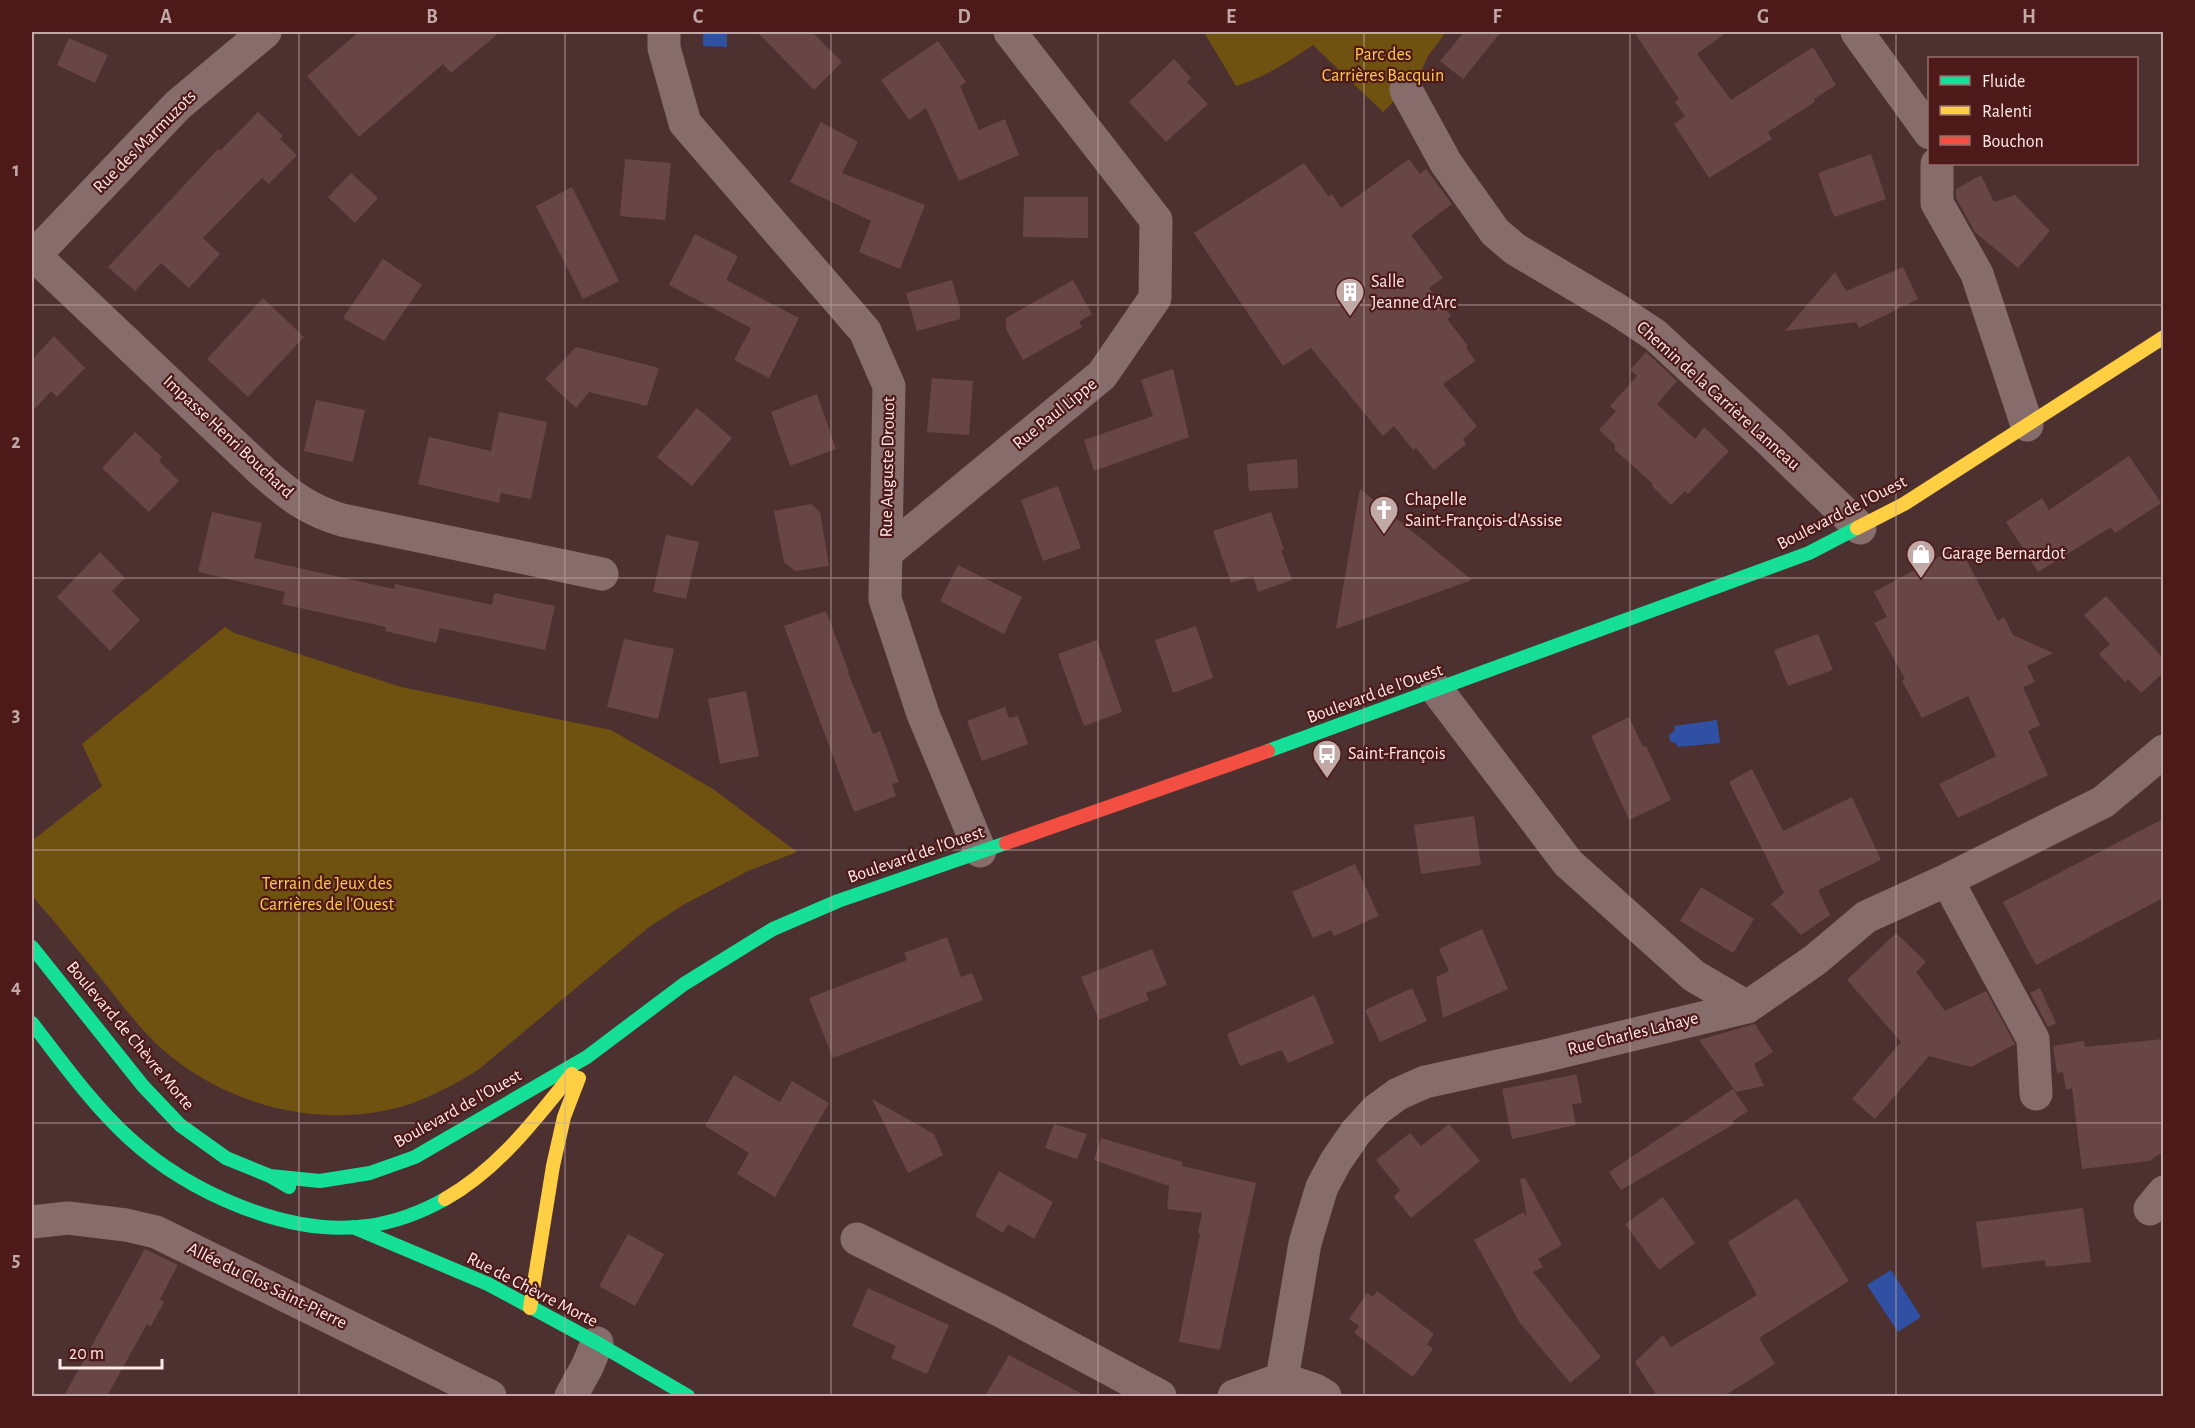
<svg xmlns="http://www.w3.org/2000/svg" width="2195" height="1428" font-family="'Alegreya Sans',sans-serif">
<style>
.green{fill:#705210}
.water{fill:#3050a3}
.building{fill:#684645}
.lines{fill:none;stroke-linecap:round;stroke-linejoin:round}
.street{stroke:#866c6b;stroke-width:33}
.fast{stroke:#16e098;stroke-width:14}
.slow{stroke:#ffcf43;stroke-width:14}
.jam{stroke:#f24e42;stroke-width:14}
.grid{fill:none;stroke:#c0a9a7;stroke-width:1.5;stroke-opacity:0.55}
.labels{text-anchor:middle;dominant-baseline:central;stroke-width:4.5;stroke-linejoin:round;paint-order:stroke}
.park-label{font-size:18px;fill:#fec952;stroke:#4e1a19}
.street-label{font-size:18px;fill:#fee9e7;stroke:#4e1a19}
.poi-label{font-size:18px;fill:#fee9e7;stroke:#4e1a19;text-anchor:start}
.neatline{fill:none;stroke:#c0a9a7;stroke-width:2}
.grid-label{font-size:20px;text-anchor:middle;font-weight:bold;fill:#c0a9a7}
</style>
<rect width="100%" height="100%" fill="#4d3130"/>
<path class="green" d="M 1204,32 L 1446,32 L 1428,56 L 1418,78 L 1383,112 L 1313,45 C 1288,62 1265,77 1236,86 Z
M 225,627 L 234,633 L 401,687 L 611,730 L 713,789 L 797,852 L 750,870 L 683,905 L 649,927 L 478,1070 C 457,1083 436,1094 413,1103 C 331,1131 235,1109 169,1055 C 142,1033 121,1003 99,976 C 84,957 68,939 53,920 C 47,912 37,904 33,895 C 29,888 31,851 32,841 L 102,786 L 82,744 Z"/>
<path class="water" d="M 703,32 L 727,32 L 727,47 L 703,46 Z
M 1717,720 L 1720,743 L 1677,747 L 1677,744 L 1670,741 L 1669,735 L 1675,730 L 1674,726 Z
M 1891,1270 L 1921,1317 L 1898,1332 L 1867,1285 Z"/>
<path class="building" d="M 359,32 L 500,32 L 451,73 L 443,64 L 359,137 L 307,76 Z
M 757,32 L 812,32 L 842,62 L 814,90 Z
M 1464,32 L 1501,32 L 1463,79 L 1440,61 Z
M 1634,32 L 1727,32 L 1697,54 L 1731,100 L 1813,47 L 1836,85 L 1814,99 L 1815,102 L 1768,132 L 1772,139 L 1709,178 L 1674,124 L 1685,116 L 1675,102 L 1679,99 Z
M 69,38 L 108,55 L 95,83 L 57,65 Z
M 938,41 L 966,82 L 960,86 L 979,130 L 1005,119 L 1019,155 L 959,181 L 926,108 L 909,120 L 881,80 Z
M 1174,59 L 1191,78 L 1187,82 L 1208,104 L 1166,142 L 1129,102 Z
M 258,112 L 283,136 L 280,139 L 297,155 L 269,184 L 262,178 L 203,238 L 220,254 L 189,288 L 161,263 L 135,291 L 108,267 L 218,149 L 220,151 Z
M 821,122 L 858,142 L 842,173 L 925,205 L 900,269 L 859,252 L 871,221 L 790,182 Z
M 1871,154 L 1886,199 L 1834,217 L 1818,173 Z
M 625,159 L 671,163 L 665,220 L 620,216 Z
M 1409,159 L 1420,174 L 1426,169 L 1452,204 L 1411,235 L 1443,278 L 1429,288 L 1451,316 L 1447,319 L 1468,346 L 1466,347 L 1475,361 L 1443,384 L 1477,426 L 1463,439 L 1466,444 L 1434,470 L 1416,448 L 1413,450 L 1394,426 L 1383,436 L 1311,348 L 1283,366 L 1194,233 L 1304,163 L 1329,197 L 1332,194 L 1341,208 Z
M 351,173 L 378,198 L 355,223 L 328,197 Z
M 1981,175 L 1994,202 L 2015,195 L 2050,231 L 2018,268 L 1975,232 L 1956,198 L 1956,189 Z
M 572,187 L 619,281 L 583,299 L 536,206 Z
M 1024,197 L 1088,197 L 1088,238 L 1023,237 Z
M 695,234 L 738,256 L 726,280 L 799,318 L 769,378 L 734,360 L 751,328 L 669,285 Z
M 383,259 L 422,285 L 384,341 L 343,318 Z
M 1903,267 L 1918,299 L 1859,328 L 1856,322 L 1785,331 L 1835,272 L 1846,291 Z
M 952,280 L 960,308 L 960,319 L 917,331 L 906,293 Z
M 1073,280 L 1092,314 L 1079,322 L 1082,327 L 1023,360 L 1006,329 L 1006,318 Z
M 263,298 L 304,337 L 248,397 L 207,359 Z
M 54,336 L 85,368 L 57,397 L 51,391 L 32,412 L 32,360 Z
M 576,347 L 659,368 L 647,406 L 589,392 L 576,408 L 545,379 Z
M 1646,352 L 1677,381 L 1657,404 L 1695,439 L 1704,427 L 1729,451 L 1688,494 L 1685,491 L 1671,505 L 1652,486 L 1653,484 L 1615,450 L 1615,445 L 1599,430 L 1616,411 L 1610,406 L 1637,376 L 1630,370 Z
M 1173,369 L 1189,437 L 1094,471 L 1084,440 L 1153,416 L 1141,380 Z
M 932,378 L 973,381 L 969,435 L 927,432 Z
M 817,394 L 836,449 L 790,466 L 771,412 Z
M 316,400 L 365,410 L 353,462 L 304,451 Z
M 697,408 L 732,438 L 692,486 L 657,457 Z
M 499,412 L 547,422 L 531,499 L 501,493 L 499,503 L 418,484 L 429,437 L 491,451 Z
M 135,432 L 162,457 L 159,461 L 179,481 L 149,512 L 102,468 Z
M 2129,456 L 2161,503 L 2115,533 L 2111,527 L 2038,572 L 2006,522 L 2042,498 L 2049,510 Z
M 1297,459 L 1298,488 L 1249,491 L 1247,464 Z
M 1058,486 L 1081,548 L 1043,561 L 1021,500 Z
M 1360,489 L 1472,580 L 1336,629 Z
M 811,504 L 820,512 L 829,566 L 795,571 L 784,562 L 774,511 Z
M 212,512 L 262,523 L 254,558 L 394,589 L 395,584 L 492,605 L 494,593 L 555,606 L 545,650 L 440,628 L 436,643 L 385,631 L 386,627 L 282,604 L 285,592 L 198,572 Z
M 1271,512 L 1284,550 L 1281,550 L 1292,580 L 1258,592 L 1253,576 L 1231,583 L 1213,531 Z
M 666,535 L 699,542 L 686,599 L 653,592 Z
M 1959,546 L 1998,621 L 2004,617 L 2013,635 L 2053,653 L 2027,666 L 2035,682 L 2023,687 L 2040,725 L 2028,731 L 2048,775 L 1958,818 L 1939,784 L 1996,756 L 1968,696 L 1922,718 L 1902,681 L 1905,679 L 1874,623 L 1887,617 L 1874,592 Z
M 100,552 L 125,578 L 112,591 L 140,620 L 110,651 L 57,597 Z
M 958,565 L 1022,597 L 1004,634 L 940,601 Z
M 2106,596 L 2163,658 L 2163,673 L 2141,693 L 2128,679 L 2125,682 L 2099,654 L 2110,644 L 2084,615 Z
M 826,611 L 849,672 L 848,673 L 873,734 L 880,731 L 899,782 L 892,784 L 896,796 L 854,812 L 784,626 Z
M 1196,626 L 1213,678 L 1173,693 L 1155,640 Z
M 1818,634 L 1833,670 L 1788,686 L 1774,650 Z
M 624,639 L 674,649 L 658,719 L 607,707 Z
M 1097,640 L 1122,712 L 1084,726 L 1058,654 Z
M 746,691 L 759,756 L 720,764 L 708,699 Z
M 1005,707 L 1009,718 L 1018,716 L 1028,744 L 982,761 L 967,721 Z
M 1629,717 L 1643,747 L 1646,746 L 1671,800 L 1629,820 L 1591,736 Z
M 1752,769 L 1783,831 L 1852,797 L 1881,860 L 1818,890 L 1830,915 L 1801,935 L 1771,904 L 1784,893 L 1729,782 Z
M 1474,816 L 1481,865 L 1421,874 L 1414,825 Z
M 2163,819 L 2163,898 L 2036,965 L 2003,902 Z
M 1355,864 L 1379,916 L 1334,936 L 1331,930 L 1313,938 L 1292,892 Z
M 1701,887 L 1754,919 L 1733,953 L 1680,921 Z
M 1482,929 L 1508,989 L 1443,1018 L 1436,977 L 1449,971 L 1439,949 Z
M 1896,933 L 1926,962 L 1916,972 L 1945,1011 L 1986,991 L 2015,1044 L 1971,1067 L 1929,1056 L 1875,1119 L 1852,1099 L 1901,1042 L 1847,980 Z
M 947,937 L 961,977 L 972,973 L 983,1000 L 833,1058 L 809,998 L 907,960 L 904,953 Z
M 1152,949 L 1167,985 L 1146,993 L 1149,1000 L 1099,1020 L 1081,977 Z
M 1412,988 L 1427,1021 L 1380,1042 L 1365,1010 Z
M 2040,988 L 2056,1023 L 2048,1027 L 2030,993 Z
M 1314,995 L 1334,1043 L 1288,1063 L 1282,1050 L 1240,1066 L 1227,1034 Z
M 1755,1024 L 1773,1052 L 1754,1064 L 1764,1086 L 1736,1092 L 1699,1040 Z
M 2163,1039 L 2163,1152 L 2149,1161 L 2082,1169 L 2072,1088 L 2066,1090 L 2063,1072 L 2057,1073 L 2053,1046 L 2084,1041 L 2085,1047 Z
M 1578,1074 L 1575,1076 L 1577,1076 L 1582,1103 L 1572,1104 L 1576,1125 L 1512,1139 L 1502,1089 Z
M 734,1075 L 780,1102 L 792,1081 L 829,1103 L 775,1197 L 737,1174 L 749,1153 L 705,1126 Z
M 1733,1089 L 1748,1111 L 1733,1121 L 1734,1124 L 1621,1190 L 1609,1172 Z
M 872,1099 L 934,1134 L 943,1155 L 908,1173 Z
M 1054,1124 L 1087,1134 L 1077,1159 L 1045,1148 Z
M 1449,1124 L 1480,1161 L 1411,1218 L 1394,1197 L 1400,1190 L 1376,1160 L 1410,1133 L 1421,1146 Z
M 1101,1138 L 1182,1162 L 1182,1166 L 1256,1183 L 1220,1350 L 1179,1342 L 1200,1234 L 1198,1233 L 1202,1213 L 1167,1209 L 1169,1186 L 1094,1160 Z
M 999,1171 L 1053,1202 L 1034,1239 L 1008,1224 L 1003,1233 L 975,1216 Z
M 1525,1178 L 1562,1245 L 1538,1259 L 1543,1267 L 1533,1272 L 1601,1357 L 1570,1383 L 1520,1323 L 1474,1240 L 1523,1212 L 1527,1217 L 1520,1179 Z
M 1663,1197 L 1695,1243 L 1659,1270 L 1625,1224 Z
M 1797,1198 L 1849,1281 L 1759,1338 L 1775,1364 L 1724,1396 L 1657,1396 L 1635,1362 L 1663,1335 L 1671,1347 L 1757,1295 L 1728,1242 Z
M 2083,1208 L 2091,1262 L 2046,1267 L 2045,1260 L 1982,1268 L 1976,1222 Z
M 628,1234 L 664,1254 L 635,1306 L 599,1286 Z
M 145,1249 L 178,1265 L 160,1299 L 164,1302 L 151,1326 L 147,1324 L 107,1396 L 64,1396 Z
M 868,1288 L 949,1325 L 927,1374 L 891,1358 L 896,1346 L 852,1326 Z
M 1377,1291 L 1434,1334 L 1427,1344 L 1433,1349 L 1413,1377 L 1354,1333 L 1359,1326 L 1349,1319 L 1367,1293 L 1373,1297 Z
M 1009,1355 L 1086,1396 L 985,1396 Z"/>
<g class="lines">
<path class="street" d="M 664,32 L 664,48 L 685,123 L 865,331 L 889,386 L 885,599 L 923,714 L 980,851
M 1857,32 L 1930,133
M 1406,90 L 1446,163 L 1495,232 L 1515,249 L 1616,309 L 1655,335 L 1772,443 L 1860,528
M 1937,164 L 1937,203 L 1977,274 L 2027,425
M 34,255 L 263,472 C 289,495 308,510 342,520 L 602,574
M 32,258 L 178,105 L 265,32
M 886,553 L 1102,375 L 1155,298 L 1156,220 L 1010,32
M 1437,690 L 1568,863 L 1694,976 L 1747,1007
M 1947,880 L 2033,1039 L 2036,1094
M 2150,1209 L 2164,1192
M 32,1222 L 68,1218 L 126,1225 L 156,1232 L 490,1396
M 857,1239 L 999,1310 L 1160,1396
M 571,1396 L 587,1367 L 597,1343
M 1234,1396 L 1282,1379
M 1325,1396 L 1315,1390 L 1282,1379 L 1305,1243 L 1322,1187 L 1336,1161 L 1356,1132 L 1376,1110 L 1398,1094 L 1425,1082 L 1544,1056 L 1747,1007 L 1815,960 L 1866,917 L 1947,880 L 2103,802 L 2164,751"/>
<path class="fast" d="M 1268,751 L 1809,553 L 1857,528
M 32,947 L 143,1086 L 180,1125 L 226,1158 L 270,1176 L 289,1187
M 32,1023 C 63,1063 92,1104 129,1138 C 188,1192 287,1237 368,1226 C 395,1222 422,1212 445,1199
M 270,1176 L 320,1181 L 370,1173 L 415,1157 L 587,1057 L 684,984 L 773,929 L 838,901 L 1006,843
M 353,1227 L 488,1284 L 597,1343 L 688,1396"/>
<path class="slow" d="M 1857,528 L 1904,504 L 2164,337
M 445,1199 C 498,1169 534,1121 572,1074
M 530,1308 L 553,1166 L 564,1117 L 579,1078"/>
<path class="jam" d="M 1006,843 L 1268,751"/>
</g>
<path class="grid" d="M 299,32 L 299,1396M 565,32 L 565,1396M 831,32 L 831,1396M 1098,32 L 1098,1396M 1364,32 L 1364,1396M 1630,32 L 1630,1396M 1896,32 L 1896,1396M 32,305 L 2164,305M 32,578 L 2164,578M 32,850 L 2164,850M 32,1123 L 2164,1123"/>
<defs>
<g id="building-pin" transform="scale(1.5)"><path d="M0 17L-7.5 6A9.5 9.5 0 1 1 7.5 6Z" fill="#c0a9a7" stroke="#4e1a19"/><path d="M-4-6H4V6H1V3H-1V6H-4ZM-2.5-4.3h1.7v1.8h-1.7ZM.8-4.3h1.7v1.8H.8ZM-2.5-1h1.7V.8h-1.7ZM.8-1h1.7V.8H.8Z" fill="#fff"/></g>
<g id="church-pin" transform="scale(1.5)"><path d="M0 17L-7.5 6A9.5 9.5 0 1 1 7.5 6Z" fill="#c0a9a7" stroke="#4e1a19"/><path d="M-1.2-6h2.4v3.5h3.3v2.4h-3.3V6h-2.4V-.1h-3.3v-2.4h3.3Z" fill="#fff"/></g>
<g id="shop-pin" transform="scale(1.5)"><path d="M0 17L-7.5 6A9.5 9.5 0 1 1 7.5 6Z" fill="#c0a9a7" stroke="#4e1a19"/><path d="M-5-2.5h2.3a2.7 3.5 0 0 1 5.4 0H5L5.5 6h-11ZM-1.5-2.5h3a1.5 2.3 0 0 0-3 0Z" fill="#fff"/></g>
<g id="bus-pin" transform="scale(1.5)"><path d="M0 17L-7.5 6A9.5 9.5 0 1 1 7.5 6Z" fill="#c0a9a7" stroke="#4e1a19"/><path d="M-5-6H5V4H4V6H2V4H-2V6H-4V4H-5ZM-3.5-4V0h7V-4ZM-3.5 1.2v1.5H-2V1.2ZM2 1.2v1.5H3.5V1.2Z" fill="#fff"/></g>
</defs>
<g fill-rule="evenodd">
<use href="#building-pin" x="1350" y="292"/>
<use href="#church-pin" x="1384" y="510"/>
<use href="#shop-pin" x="1921" y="554"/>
<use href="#bus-pin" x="1327" y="754"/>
</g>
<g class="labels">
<g class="park-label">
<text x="1383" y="55">Parc des<tspan x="1383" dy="21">Carrières Bacquin</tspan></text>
<text x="327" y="884">Terrain de Jeux des<tspan x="327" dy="21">Carrières de l'Ouest</tspan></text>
</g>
<g class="street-label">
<text transform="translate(145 142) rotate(-45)">Rue des Marmuzots</text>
<text transform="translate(1718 396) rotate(42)">Chemin de la Carrière Lanneau</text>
<text transform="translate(1055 414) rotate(-39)">Rue Paul Lippe</text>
<text transform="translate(228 437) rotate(43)">Impasse Henri Bouchard</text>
<text transform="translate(888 467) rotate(-89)">Rue Auguste Drouot</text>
<text transform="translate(1842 513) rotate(-27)">Boulevard de l'Ouest</text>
<text transform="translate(1375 694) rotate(-20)">Boulevard de l'Ouest</text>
<text transform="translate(916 855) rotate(-19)">Boulevard de l'Ouest</text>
<text transform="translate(1633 1034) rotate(-14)">Rue Charles Lahaye</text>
<text transform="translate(130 1036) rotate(50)">Boulevard de Chèvre Morte</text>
<text transform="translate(458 1109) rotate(-29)">Boulevard de l'Ouest</text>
<text transform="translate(267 1286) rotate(26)">Allée du Clos Saint-Pierre</text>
<text transform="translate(532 1290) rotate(27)">Rue de Chèvre Morte</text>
</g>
<g class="poi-label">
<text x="1371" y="282">Salle<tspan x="1371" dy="21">Jeanne d'Arc</tspan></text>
<text x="1405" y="500">Chapelle<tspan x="1405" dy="21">Saint-François-d'Assise</tspan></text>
<text x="1942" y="554">Garage Bernardot</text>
<text x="1348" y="754">Saint-François</text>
</g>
</g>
<rect width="2195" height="1428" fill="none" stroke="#4e1a19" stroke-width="66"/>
<rect x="1928" y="57" width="210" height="108" fill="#4e1a19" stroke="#946d6b" stroke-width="1.5"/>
<rect x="1940" y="76" width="30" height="9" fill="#16e098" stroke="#946d6b" stroke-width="1.5"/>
<text x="1982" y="87" font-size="18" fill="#fee9e7">Fluide</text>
<rect x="1940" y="106" width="30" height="9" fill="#ffcf43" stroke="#946d6b" stroke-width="1.5"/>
<text x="1982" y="117" font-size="18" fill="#fee9e7">Ralenti</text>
<rect x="1940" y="136" width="30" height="9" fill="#f24e42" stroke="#946d6b" stroke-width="1.5"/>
<text x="1982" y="147" font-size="18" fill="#fee9e7">Bouchon</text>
<path d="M60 1359v9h102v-9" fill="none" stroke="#fee9e7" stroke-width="3"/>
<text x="69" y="1359" font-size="18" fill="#fee9e7" stroke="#4e1a19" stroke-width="4.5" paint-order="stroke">20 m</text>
<rect x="33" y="33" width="2129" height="1362" class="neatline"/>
<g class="grid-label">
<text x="166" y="23">A</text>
<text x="432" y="23">B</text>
<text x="698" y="23">C</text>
<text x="964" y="23">D</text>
<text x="1231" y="23">E</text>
<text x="1497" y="23">F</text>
<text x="1763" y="23">G</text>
<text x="2029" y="23">H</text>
<text x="16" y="176">1</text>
<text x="16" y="448">2</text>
<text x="16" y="721">3</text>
<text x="16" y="993">4</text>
<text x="16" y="1266">5</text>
</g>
</svg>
